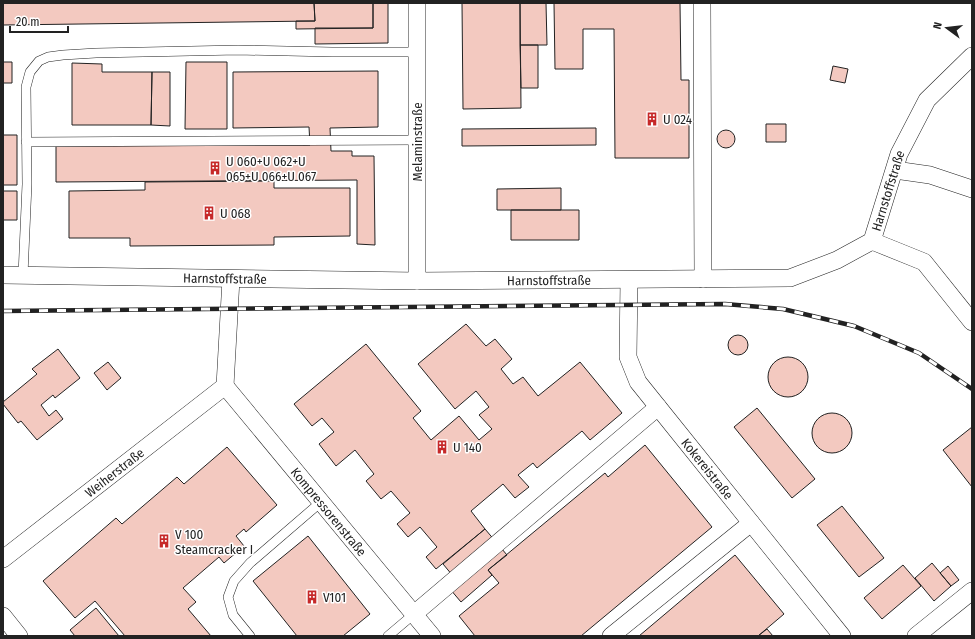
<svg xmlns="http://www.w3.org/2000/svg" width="975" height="639" font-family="'Fira Sans Condensed',sans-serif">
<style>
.building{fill:#f3c9c0;stroke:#222}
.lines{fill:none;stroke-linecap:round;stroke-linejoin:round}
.service-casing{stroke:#222;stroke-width:10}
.minor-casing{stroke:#222;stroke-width:18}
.service{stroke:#fff;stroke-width:9}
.minor{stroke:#fff;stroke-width:17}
.rail-casing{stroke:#222;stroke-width:4.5}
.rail{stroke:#fff;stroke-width:3;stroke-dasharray:9;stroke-linecap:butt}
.labels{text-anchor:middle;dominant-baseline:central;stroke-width:3;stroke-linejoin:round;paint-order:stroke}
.poi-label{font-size:13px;fill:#222;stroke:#fff;text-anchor:start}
.street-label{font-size:13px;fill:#222;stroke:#fff}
</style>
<rect width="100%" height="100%" fill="#fff"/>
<path class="building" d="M 3,3 L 314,3 L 315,21 L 3,25 Z
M 314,3 L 373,3 L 373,28 L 296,29 L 296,21 L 315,21 Z
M 373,3 L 388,3 L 388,43 L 315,44 L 315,28 L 373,28 Z
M 462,3 L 520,3 L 521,108 L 463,109 Z
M 520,3 L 546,3 L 547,45 L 520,45 Z
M 554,3 L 680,3 L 681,80 L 689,80 L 689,158 L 615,158 L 614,29 L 583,29 L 583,69 L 555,69 Z
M 520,45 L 538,45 L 538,88 L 521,88 Z
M 3,62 L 12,62 L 12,83 L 3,83 Z
M 186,62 L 227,62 L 227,129 L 185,129 Z
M 72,63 L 102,64 L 102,72 L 152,72 L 151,125 L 72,125 Z
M 833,66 L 848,69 L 845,83 L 830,80 Z
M 378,71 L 378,127 L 330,128 L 331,151 L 352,151 L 352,156 L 374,156 L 375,245 L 357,244 L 357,180 L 56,182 L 56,146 L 310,145 L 309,127 L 233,128 L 233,72 Z
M 152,72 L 170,72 L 170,126 L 151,125 Z
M 766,124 L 786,124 L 786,142 L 766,142 Z
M 596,128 L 596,145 L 462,146 L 462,129 Z
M717 139a9 9 0 1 1 18 0a9 9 0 1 1-18 0Z
M 3,135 L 17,135 L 17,185 L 3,185 Z
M 274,181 L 274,188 L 350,188 L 350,236 L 274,237 L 274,245 L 130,246 L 130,238 L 69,238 L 69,191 L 145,190 L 145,182 Z
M 561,188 L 561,210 L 497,210 L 497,189 Z
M 3,191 L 17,191 L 17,220 L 3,220 Z
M 511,210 L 579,210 L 579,240 L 511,240 Z
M 466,324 L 486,346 L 495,339 L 512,359 L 501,369 L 513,384 L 523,377 L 538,396 L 580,362 L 622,413 L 590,440 L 582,431 L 537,468 L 533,463 L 518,475 L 529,487 L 515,498 L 503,484 L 471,511 L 485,529 L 436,569 L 426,557 L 437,547 L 420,527 L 408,537 L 397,524 L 410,513 L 391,491 L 381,499 L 366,481 L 374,474 L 355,450 L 336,466 L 319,444 L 334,432 L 322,418 L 312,426 L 294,404 L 366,344 L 421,411 L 413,418 L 431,440 L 459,416 L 479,440 L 492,429 L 479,415 L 489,407 L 476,391 L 455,409 L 418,364 Z
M728 345a10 10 0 1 1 20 0a10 10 0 1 1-20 0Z
M 58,349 L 80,378 L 55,398 L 53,395 L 41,405 L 49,416 L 56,410 L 63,419 L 37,440 L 21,421 L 18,423 L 3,404 L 3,402 L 37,374 L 32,369 Z
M768 377a20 20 0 1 1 40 0a20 20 0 1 1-40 0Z
M 108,362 L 121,378 L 107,390 L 94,373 Z
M 757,408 L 815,479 L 792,498 L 734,427 Z
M812 433a20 20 0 1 1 40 0a20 20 0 1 1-40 0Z
M 972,427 L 972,487 L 943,450 Z
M 645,445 L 712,527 L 581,636 L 475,636 L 459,616 L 499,583 L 488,570 L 605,473 L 608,477 Z
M 227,447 L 277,505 L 246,532 L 244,529 L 236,536 L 244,546 L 224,563 L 219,557 L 183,588 L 196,602 L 188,609 L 211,636 L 125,636 L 95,601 L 75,618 L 43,581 L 116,518 L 122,524 L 177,477 L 184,484 Z
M 842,506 L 884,558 L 859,577 L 817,525 Z
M 485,529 L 507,555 L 488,570 L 492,575 L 461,602 L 450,589 L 458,582 L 443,564 Z
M 308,536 L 370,614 L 343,636 L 297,636 L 253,581 Z
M 735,555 L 784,614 L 758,636 L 639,636 Z
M 932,563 L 951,586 L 934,601 L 915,578 Z
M 903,565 L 921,586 L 882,619 L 864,598 Z
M 948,566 L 959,580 L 951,586 L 940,573 Z
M 96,608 L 119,636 L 75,636 L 70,630 Z
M 767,629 L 773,636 L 758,636 Z"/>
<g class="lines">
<g class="service-casing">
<path id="service" d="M 26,142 L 418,140
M 23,275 L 27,184 L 26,87 L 30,72 L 39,61 L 48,57 L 63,55 L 96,53 L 238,50 L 332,52 L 417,52
M 250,636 L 233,615 L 228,597 L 234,581 L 250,563 L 321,502
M 388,636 L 414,614"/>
</g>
<g class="minor-casing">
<g id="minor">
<path d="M 417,3 L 417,281"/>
<path d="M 702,3 L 703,279"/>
<path d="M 895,170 L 930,175 L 972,189"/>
<path d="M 872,241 L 924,262 L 972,322"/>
<path id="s1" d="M 3,275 L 417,281 L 790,278 L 837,260 L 872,241 L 899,154 L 927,100 L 972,56"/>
<path id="s2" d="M 629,280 L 628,357 L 638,382 L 842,636"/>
<path id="s3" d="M 225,386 L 432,636"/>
<path d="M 225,386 L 231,279"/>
<path id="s4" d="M 3,559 L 225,386"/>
<path d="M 414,614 L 658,407"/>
<path d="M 3,616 L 19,636"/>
<path d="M 611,636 L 751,523"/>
<path d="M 916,636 L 972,591"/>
</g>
</g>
<use href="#service" class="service"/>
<use href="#minor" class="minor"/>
<g class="rail-casing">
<path id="rail" d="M 3,311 L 725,304 L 783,309 L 854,326 L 919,353 L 972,389"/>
</g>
<use href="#rail" class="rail"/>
</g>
<defs>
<g id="building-bare" transform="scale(1.08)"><path d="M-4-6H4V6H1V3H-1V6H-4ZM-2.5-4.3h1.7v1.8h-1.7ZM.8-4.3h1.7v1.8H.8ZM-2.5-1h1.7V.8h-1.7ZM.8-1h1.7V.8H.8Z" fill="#c62828" stroke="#fff" stroke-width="2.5" paint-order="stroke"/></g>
</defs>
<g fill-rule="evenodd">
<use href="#building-bare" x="652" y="119"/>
<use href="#building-bare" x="215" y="168"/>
<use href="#building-bare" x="209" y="213"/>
<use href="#building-bare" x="442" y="447"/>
<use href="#building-bare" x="164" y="541"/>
<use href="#building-bare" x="312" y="597"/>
</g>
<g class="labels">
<g class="poi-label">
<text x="663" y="119">U 024</text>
<text x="226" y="161">U 060+U 062+U<tspan x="226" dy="15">065+U 066+U 067</tspan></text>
<text x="220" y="213">U 068</text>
<text x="453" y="447">U 140</text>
<text x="175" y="534">V 100<tspan x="175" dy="15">Steamcracker I</tspan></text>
<text x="323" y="597">V101</text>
</g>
<g class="street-label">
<text transform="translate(417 142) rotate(-90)">Melaminstraße</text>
<text stroke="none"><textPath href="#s1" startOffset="930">Harnstoffstraße</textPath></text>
<text stroke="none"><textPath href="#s1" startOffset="222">Harnstoffstraße</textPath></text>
<text stroke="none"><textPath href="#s1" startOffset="546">Harnstoffstraße</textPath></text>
<text stroke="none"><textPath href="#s2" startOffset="215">Kokereistraße</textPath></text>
<text stroke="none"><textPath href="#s4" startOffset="141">Weiherstraße</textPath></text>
<text stroke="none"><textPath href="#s3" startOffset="163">Kompressorenstraße</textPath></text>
</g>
</g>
<rect width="975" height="639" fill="none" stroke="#222222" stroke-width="8"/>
<g transform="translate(947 28) rotate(285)" stroke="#ffffff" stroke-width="3" paint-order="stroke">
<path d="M0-3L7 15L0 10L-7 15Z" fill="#222222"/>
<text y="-6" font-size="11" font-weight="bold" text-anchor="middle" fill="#222222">N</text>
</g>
<path d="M10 26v6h58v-6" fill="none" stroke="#222222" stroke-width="2"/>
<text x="16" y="26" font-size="12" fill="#222222" stroke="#ffffff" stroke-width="3" paint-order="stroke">20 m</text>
</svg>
